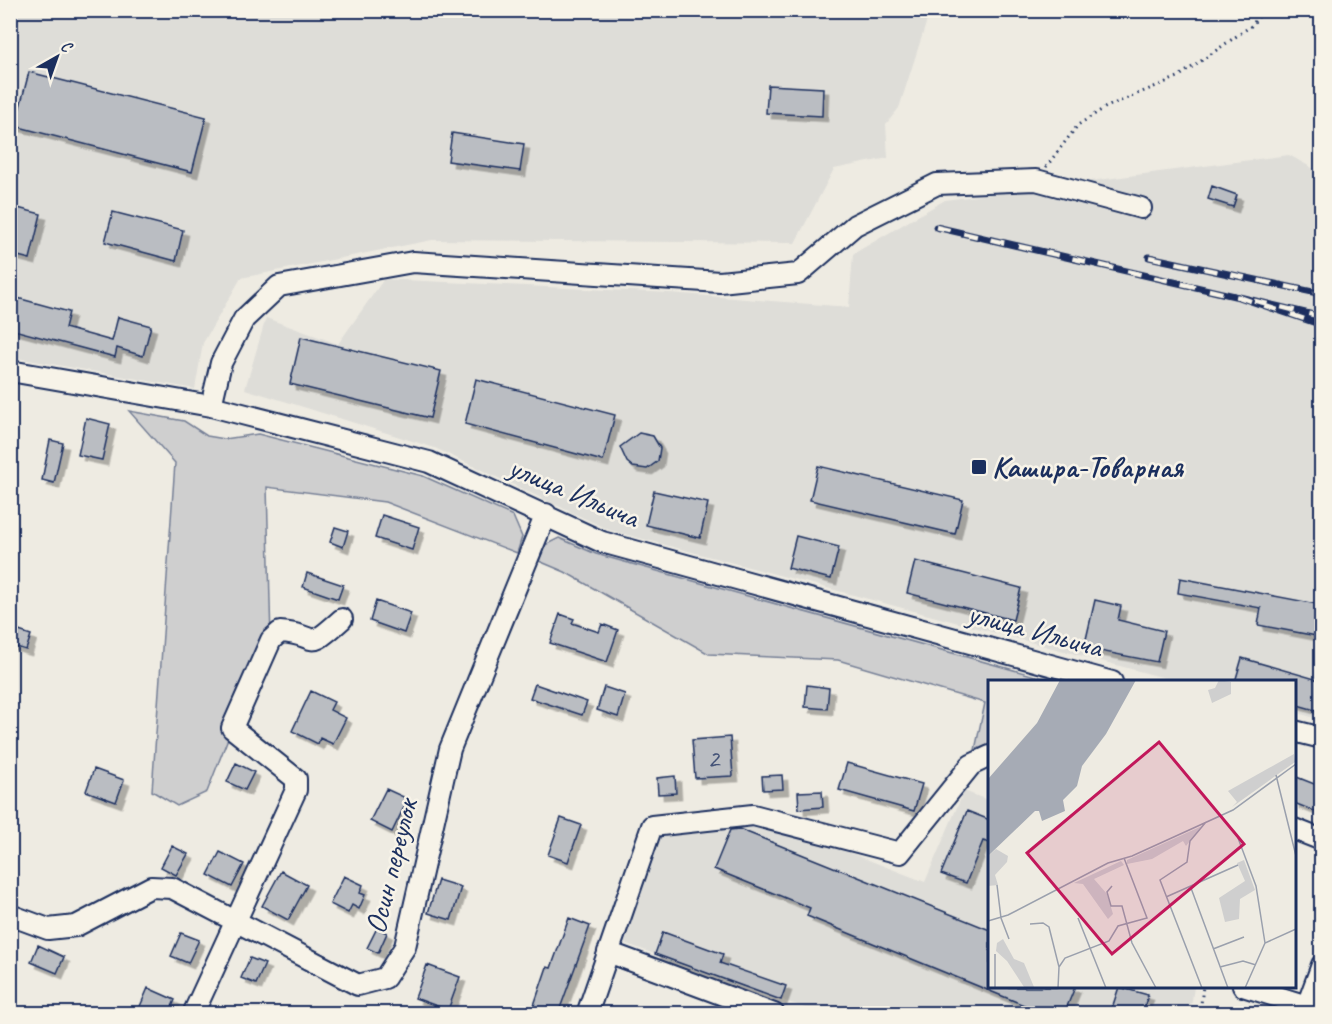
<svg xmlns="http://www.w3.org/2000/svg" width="1332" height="1024" font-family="Caveat,sans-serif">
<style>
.built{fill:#deddd8}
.green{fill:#cfcfcf;stroke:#757f96;stroke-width:1.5}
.building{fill:#babdc2;stroke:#1b2f5e;stroke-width:1.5;filter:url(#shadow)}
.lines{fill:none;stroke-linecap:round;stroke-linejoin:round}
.minor-casing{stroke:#1b2f5e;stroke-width:24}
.path{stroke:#1b2f5e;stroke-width:3;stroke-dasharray:1.5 4.5;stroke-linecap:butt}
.minor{stroke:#f7f3e8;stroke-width:20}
.rail-casing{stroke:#1b2f5e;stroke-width:7}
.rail{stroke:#f7f3e8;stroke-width:4.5;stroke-dasharray:14;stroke-linecap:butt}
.poi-dot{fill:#1b2f5e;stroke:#f7f3e8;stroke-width:2}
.labels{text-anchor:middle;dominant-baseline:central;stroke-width:5;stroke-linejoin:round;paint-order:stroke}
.number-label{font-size:27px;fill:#435277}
.poi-label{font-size:30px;font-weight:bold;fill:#1b2f5e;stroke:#f7f3e8;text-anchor:start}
.street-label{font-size:30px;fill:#1b2f5e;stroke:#f7f3e8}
.inset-road{fill:none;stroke:#9aa0ad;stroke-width:1.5}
.view{fill:#c2185b;fill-opacity:0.15;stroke:#c2185b;stroke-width:3}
.inset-edge{fill:none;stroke:#1b2f5e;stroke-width:3}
</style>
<defs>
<filter id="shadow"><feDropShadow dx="5.5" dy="5.5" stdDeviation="0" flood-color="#0004"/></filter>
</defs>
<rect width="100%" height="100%" fill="#eeebe2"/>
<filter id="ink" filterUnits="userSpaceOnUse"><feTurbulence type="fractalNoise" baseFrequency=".0167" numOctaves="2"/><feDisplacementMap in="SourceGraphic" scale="12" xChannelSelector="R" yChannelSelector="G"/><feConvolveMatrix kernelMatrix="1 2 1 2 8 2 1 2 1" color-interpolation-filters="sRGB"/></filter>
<g filter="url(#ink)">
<path class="built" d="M 10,11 L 930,11 L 899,108 L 886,124 L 888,158 L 834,169 L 795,243 L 432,240 L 241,278 L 203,343 L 195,389 L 11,357 Z
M 1289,155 L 1321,173 L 1321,720 L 1295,712 L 1294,682 L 1180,682 L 609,530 L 435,448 L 245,389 L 266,318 L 338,344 L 384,279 L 670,293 L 849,307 L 853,254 L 945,200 Z
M 964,791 L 990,801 L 990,986 L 1194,987 L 1190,1013 L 819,1013 L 613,939 L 652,826 L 753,815 L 925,882 Z"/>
<path class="green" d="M 129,411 L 184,421 L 207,436 L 225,439 L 258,434 L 423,476 L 513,516 L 522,537 L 517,553 L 385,502 L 267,487 L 271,640 L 232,728 L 207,792 L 177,806 L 152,791 L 175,463 Z
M 559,538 L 596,554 L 1057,682 L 990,682 L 990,744 L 975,750 L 985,703 L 838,660 L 709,654 L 565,572 L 539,561 L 545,545 Z"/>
<path class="building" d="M 29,72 L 206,117 L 192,172 L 15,126 Z
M 768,85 L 823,88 L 822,116 L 766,113 Z
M 452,133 L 524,144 L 520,171 L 448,161 Z
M 1212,186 L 1237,195 L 1233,207 L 1208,199 Z
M 10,206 L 41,214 L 30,259 L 10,254 Z
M 113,212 L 183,230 L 176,261 L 105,242 Z
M 10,296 L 69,312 L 65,328 L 112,341 L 118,317 L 151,326 L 143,356 L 117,348 L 115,357 L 10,329 Z
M 301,337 L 441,371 L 430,418 L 290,384 Z
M 476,379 L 615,415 L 603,461 L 465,424 Z
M 86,418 L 110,424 L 102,460 L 78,455 Z
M 639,433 L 653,436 L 660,448 L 658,461 L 647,469 L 633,467 L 627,462 L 620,447 Z
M 50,440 L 63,443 L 54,483 L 42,480 Z
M 818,466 L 963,500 L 955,534 L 810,500 Z
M 654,491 L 708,503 L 700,538 L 646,525 Z
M 382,515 L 419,527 L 412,550 L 375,538 Z
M 335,527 L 348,531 L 343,547 L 330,542 Z
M 796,536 L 839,547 L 831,579 L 788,568 Z
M 915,561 L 1021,588 L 1013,620 L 907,593 Z
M 307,573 L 343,585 L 338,599 L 303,587 Z
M 1180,578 L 1322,605 L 1322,637 L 1258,625 L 1261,608 L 1178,593 Z
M 1095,600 L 1121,606 L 1118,620 L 1164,631 L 1157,662 L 1084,648 Z
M 376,601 L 411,613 L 404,633 L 370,621 Z
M 560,614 L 574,619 L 572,623 L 599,632 L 602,624 L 618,630 L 607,662 L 550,643 Z
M 10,628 L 31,635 L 26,650 L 10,645 Z
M 1242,658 L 1322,681 L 1322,712 L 1294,704 L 1294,682 L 1235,682 Z
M 535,684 L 587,702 L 582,715 L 530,698 Z
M 807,685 L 829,688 L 827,709 L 805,707 Z
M 604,687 L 625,694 L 618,717 L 597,710 Z
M 311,691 L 334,702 L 330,710 L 346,718 L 333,744 L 320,738 L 318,744 L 292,731 Z
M 730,737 L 733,776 L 695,778 L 692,740 Z
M 236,763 L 254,772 L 245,790 L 227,782 Z
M 847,763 L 922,784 L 914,811 L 839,790 Z
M 94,769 L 124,780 L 116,802 L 86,791 Z
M 782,775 L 783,789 L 763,790 L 762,776 Z
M 675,776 L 676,793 L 658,794 L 657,778 Z
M 1294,776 L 1322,787 L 1322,814 L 1294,803 Z
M 386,789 L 408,799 L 392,832 L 370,821 Z
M 822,791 L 823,807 L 799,809 L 798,792 Z
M 967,811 L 990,820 L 990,843 L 983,841 L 966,883 L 941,874 Z
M 561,818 L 581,825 L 568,862 L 548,855 Z
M 739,829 L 990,930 L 990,987 L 1075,987 L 1064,1014 L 1046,1014 L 807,916 L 810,908 L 714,869 L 730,830 Z
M 172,846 L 188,854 L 176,875 L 161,867 Z
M 220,852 L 244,864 L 232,887 L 208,875 Z
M 281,871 L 307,885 L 288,920 L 262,906 Z
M 344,876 L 363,885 L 360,893 L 365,895 L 359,909 L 352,905 L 348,913 L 330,904 Z
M 438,880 L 461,887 L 451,920 L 428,913 Z
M 569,918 L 590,926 L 558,1014 L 531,1014 L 547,967 L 551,968 Z
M 377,928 L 387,933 L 378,953 L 367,948 Z
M 663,932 L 723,954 L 720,963 L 786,986 L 781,1000 L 655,954 Z
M 181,933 L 199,940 L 188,963 L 171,956 Z
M 38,945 L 64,957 L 57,973 L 31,962 Z
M 250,958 L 265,964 L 256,984 L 241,978 Z
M 427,965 L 460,977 L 448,1010 L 415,998 Z
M 1119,987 L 1148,995 L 1142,1014 L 1110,1014 Z
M 148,988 L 175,1000 L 169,1014 L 145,1014 L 138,1011 Z"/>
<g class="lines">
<g class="minor-casing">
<path id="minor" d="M 10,371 L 211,406 L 429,462 L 602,542 L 1112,682
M 211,406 L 221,363 L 244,319 L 279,286 L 413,262 L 720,282 L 798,274 L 855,225 L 937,184 L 1036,180 L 1141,208
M 1294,731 L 1322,738
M 1294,829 L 1322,840
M 10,915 L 48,929 L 76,926 L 151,887 L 172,888 L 358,985 L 385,978 L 405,947 L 450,749 L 546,514
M 608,952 L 774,1014
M 1243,986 L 1307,1006
M 193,1014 L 296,790 L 296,779 L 232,728 L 271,640 L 280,632 C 321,634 303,654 342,619
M 587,1014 L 652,826 L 753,815 L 900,853 L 971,765 L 990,756
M 1304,1014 L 1322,965"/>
</g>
<path class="path" d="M 1046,167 L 1078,125 L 1106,107 L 1178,77 L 1251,26 L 1264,10
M 1200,1014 L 1203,986"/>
<use href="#minor" class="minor"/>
<g class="rail-casing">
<path id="rail" d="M 936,227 L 1239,297
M 1149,257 L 1322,294
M 1322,317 L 1239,297 L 1322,325"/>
</g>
<use href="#rail" class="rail"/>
</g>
</g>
<rect class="poi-dot" x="971" y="459" width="16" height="16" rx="3"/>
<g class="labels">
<g class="number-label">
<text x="713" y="758">2</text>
</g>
<g class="poi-label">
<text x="992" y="467">Кашира-Товарная</text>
</g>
<g class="street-label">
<text transform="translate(574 492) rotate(23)">улица Ильича</text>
<text transform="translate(1035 630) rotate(15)">улица Ильича</text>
<text transform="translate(391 866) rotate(-76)">Осин переулок</text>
</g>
</g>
<g transform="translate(988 680)">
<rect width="308" height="308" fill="#eeebe2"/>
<path d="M 231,0 L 243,2 L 243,14 L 224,23 L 220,10 L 227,8 ZM 306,74 L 307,82 L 244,127 L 249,122 L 240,111 ZM 214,146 L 198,166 L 195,161 L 164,179 L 139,184 L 139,180 ZM 8,169 L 20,176 L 19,182 L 7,195 L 10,205 L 0,206 L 0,176 ZM 256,180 L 267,210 L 252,219 L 251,239 L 237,242 L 231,218 L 257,201 L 249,183 ZM 133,181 L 136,185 L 106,199 L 119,214 L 125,234 L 120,239 L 95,204 L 86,203 ZM 15,259 L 26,279 L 36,283 L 46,307 L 36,307 L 19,281 L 8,271 L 9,263 Z" fill="#cfcfcf"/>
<path d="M 72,0 L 148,0 L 118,54 L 94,86 L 89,106 L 75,120 L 77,131 L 54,141 L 51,131 L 47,131 L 0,176 L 0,99 L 49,43 Z" fill="#a6abb5"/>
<path class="inset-road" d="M 288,95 L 308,176M 250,158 L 268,206 L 277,263M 9,205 L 13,238 L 21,259M 124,206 L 119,212 L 123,226 L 134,226 L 144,263 L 168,308M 203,208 L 240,308M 178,217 L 250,185M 90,238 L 118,308M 0,241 L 20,235 L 120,183 L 144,176 L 245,130 L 308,84M 42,244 L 55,243 L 61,247 L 71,287 L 70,308M 225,269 L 256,257M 7,274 L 7,308M 71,287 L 77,278 L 121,261 L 130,246 L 159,238 L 136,178M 232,287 L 255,281 L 268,285M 214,308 L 172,200 L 199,182 L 202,161 L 218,142M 257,308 L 277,263 L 308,249"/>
<path class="view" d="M 171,62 L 256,164 L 124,274 L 39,173 Z"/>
<rect width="308" height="308" class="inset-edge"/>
</g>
<rect width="1332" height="1024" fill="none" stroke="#f7f3e8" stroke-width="36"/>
<rect x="18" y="18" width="1296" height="988" fill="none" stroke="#1b2f5e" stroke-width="2" filter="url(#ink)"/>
<g transform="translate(57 57) rotate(40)" stroke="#f7f3e8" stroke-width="4.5" paint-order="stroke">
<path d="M0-4.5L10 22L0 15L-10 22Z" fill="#1b2f5e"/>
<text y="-9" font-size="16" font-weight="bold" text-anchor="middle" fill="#1b2f5e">С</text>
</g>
</svg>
